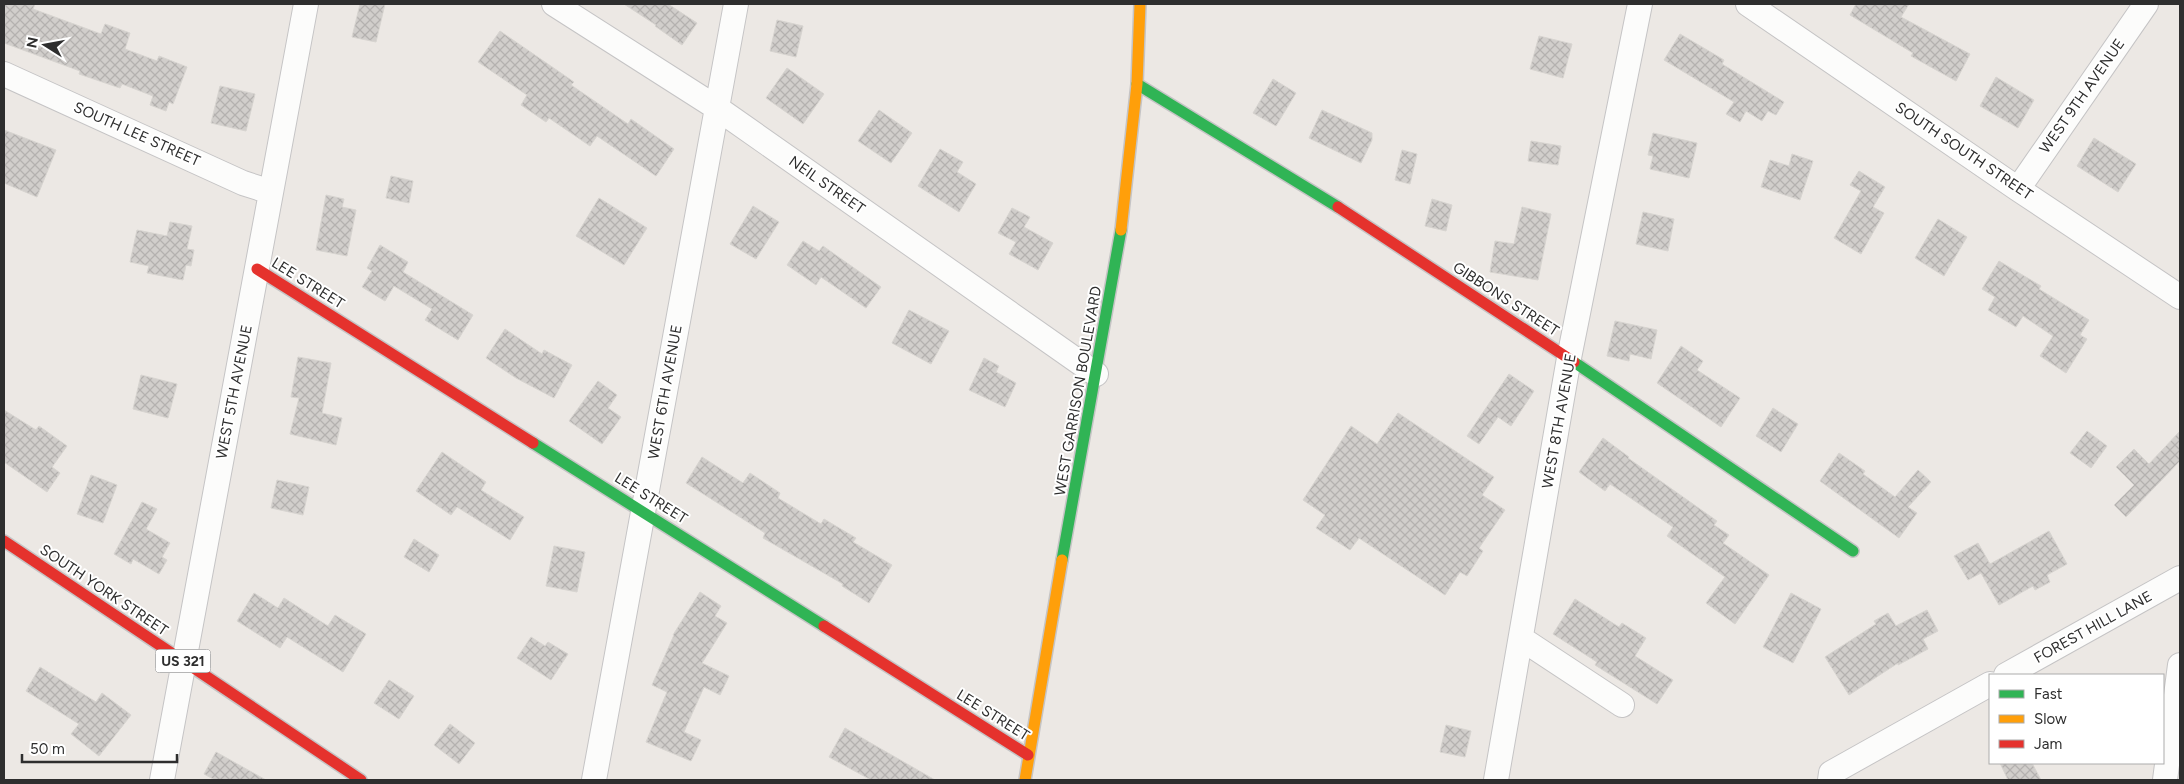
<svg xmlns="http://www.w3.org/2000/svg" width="2184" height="784" font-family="Figtree,sans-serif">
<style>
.building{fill:url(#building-cross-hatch);stroke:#d7d4d0}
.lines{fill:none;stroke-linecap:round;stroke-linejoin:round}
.street-casing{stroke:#c5c4c5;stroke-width:26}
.fast-casing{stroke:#c5c4c5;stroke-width:14}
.slow-casing{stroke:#c5c4c5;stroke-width:14}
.jam-casing{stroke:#c5c4c5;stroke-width:14}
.street{stroke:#fcfcfb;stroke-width:24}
.fast{stroke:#30b455;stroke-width:11}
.slow{stroke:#ff9f0a;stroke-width:11}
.jam{stroke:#e5322d;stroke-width:11}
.labels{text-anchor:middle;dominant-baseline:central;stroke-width:4;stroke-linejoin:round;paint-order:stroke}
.shield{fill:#fff;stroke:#6d6d6d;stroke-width:1}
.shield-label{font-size:14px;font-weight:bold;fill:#2e2e2e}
.street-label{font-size:15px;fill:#2e2e2e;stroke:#fff}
</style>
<defs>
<pattern id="building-cross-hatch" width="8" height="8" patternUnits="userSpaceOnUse" patternTransform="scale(1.25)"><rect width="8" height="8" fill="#d1cecb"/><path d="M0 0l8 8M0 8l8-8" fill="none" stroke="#b4b1af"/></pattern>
</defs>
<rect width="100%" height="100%" fill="#ece8e4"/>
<path class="building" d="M 4,4 L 35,4 L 33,9 L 101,34 L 105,24 L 130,33 L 125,49 L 157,61 L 159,56 L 187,67 L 173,104 L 169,102 L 166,111 L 150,105 L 153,96 L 122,84 L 120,88 L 79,74 L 80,71 L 4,43 Z
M 360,4 L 385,4 L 376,42 L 352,37 Z
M 624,4 L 668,4 L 697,23 L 682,45 L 655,26 L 656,25 Z
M 1856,4 L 1909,4 L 1901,17 L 1970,54 L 1956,81 L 1911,56 L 1913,53 L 1850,15 Z
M 777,20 L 803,26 L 796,57 L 770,51 Z
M 500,31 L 574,82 L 571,85 L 628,124 L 631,119 L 674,149 L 656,176 L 597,136 L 590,146 L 549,118 L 546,122 L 521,105 L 527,95 L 478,62 Z
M 1680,34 L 1724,60 L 1722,64 L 1784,102 L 1776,115 L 1768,111 L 1762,121 L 1746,111 L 1740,122 L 1726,114 L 1734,102 L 1664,60 Z
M 1539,36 L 1572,44 L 1563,78 L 1530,69 Z
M 787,68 L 824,94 L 803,124 L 766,98 Z
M 1996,77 L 2034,100 L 2018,128 L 1980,106 Z
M 1273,79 L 1296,93 L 1276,126 L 1253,113 Z
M 220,86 L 255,94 L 246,131 L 211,123 Z
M 879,110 L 912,133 L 891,163 L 858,141 Z
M 1322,110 L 1372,133 L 1372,140 L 1361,163 L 1309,138 Z
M 4,130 L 56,150 L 37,197 L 4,183 Z
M 1653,133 L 1697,143 L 1689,178 L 1650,169 L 1653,156 L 1648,155 Z
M 2094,138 L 2136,164 L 2118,192 L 2077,166 Z
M 1531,141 L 1561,146 L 1558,165 L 1528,161 Z
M 940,149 L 963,162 L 957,172 L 976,184 L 959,212 L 918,186 Z
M 1402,150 L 1417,154 L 1410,184 L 1395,180 Z
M 1792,154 L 1813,161 L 1800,200 L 1761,187 L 1770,160 L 1789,166 Z
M 1859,171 L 1885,187 L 1873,207 L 1884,213 L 1861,254 L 1834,238 L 1861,191 L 1850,185 Z
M 391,176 L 413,181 L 409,203 L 386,198 Z
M 326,195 L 344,199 L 342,207 L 356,210 L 347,256 L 316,250 Z
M 599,198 L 647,228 L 624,265 L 576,236 Z
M 1432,199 L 1452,205 L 1446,231 L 1425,226 Z
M 753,206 L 779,222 L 756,259 L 730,244 Z
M 1522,207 L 1551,214 L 1538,280 L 1490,272 L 1495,241 L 1514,244 Z
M 1012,208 L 1030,217 L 1024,227 L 1053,243 L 1038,270 L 1009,254 L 1016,242 L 998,233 Z
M 1643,212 L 1674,219 L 1668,251 L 1636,244 Z
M 1938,219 L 1967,237 L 1944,276 L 1915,258 Z
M 170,222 L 192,226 L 187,249 L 194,250 L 191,266 L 186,265 L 183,280 L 147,273 L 149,266 L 130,262 L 137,230 L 167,236 Z
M 803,241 L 819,251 L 823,246 L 881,287 L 866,308 L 821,277 L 816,285 L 787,265 Z
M 380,245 L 408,262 L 403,272 L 473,315 L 458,340 L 425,320 L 432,309 L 394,286 L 385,301 L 362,287 L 372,271 L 367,268 Z
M 1999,261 L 2041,286 L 2039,289 L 2089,320 L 2080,335 L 2087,339 L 2066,373 L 2040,356 L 2053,336 L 2023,316 L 2016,327 L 1988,310 L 1995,297 L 1982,289 Z
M 909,310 L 949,331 L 931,364 L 892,343 Z
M 1615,321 L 1657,330 L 1651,359 L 1630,354 L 1629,361 L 1607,356 Z
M 505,329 L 542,354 L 544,350 L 572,365 L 554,398 L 516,378 L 486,358 Z
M 1681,346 L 1703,361 L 1697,370 L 1740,398 L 1721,427 L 1657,383 Z
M 298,357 L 331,363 L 322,413 L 342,418 L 336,445 L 290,434 L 299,398 L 291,397 Z
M 984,358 L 999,366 L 996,372 L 1016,383 L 1005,407 L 969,390 Z
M 1509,374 L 1534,391 L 1511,426 L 1498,417 L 1479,444 L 1467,436 Z
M 141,375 L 177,384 L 168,418 L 133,409 Z
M 598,381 L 617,395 L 608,408 L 621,417 L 602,444 L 569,421 Z
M 1773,408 L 1798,424 L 1781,452 L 1756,436 Z
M 4,410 L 36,430 L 39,426 L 67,446 L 52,467 L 60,473 L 47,492 L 4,462 Z
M 1398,413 L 1494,477 L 1482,495 L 1505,510 L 1479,548 L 1483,551 L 1467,576 L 1460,572 L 1445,595 L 1359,538 L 1350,550 L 1316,528 L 1325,515 L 1303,500 L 1351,426 L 1377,444 Z
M 2087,431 L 2107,446 L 2091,468 L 2070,453 Z
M 2180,431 L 2180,461 L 2126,517 L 2114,505 L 2134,485 L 2116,467 L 2134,449 L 2149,464 Z
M 1603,438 L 1629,457 L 1628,458 L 1717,521 L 1714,525 L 1729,535 L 1723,543 L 1769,575 L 1735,624 L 1706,603 L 1725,577 L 1667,536 L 1673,527 L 1610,484 L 1605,491 L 1579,472 Z
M 442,452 L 486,482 L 481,490 L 524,517 L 510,540 L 457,507 L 451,515 L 416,491 Z
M 1839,453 L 1865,471 L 1863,474 L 1895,497 L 1918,470 L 1931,482 L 1908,507 L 1917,513 L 1899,538 L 1820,481 Z
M 702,457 L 743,483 L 750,473 L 780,493 L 778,498 L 821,524 L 824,519 L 856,538 L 853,542 L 892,565 L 869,603 L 842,586 L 843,584 L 763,538 L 765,533 L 686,483 Z
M 91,475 L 117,485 L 103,523 L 77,514 Z
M 277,480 L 309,487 L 303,515 L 271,508 Z
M 142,502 L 157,509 L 146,529 L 170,543 L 162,557 L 167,560 L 159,574 L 133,559 L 131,564 L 114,554 Z
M 2049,531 L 2067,564 L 2047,575 L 2050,582 L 2035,590 L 2033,586 L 1999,605 L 1981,573 L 1968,580 L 1954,556 L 1978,543 L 1990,564 Z
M 414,539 L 439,555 L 429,572 L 404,557 Z
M 554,546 L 585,552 L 577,592 L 546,586 Z
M 700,592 L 721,606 L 715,616 L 727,623 L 702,663 L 729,676 L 720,695 L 704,687 L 687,725 L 684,732 L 701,740 L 691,761 L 646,742 L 667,692 L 652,685 L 674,635 L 673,635 Z
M 254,593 L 278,608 L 284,598 L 328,626 L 335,615 L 366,634 L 343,672 L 287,637 L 280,648 L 237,621 Z
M 1791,593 L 1821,609 L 1793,663 L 1763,647 Z
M 1575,599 L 1619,627 L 1622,623 L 1646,638 L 1635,656 L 1673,680 L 1657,704 L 1595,665 L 1597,662 L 1553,634 Z
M 1927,610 L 1938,631 L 1923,639 L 1928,649 L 1898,665 L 1898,663 L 1849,695 L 1825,657 L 1876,624 L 1874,621 L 1888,613 L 1896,626 Z
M 531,637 L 545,646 L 548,642 L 568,654 L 551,680 L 517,658 Z
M 40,667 L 96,702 L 102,693 L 131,715 L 99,756 L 71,734 L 79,724 L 26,691 Z
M 389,680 L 414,696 L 399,719 L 374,703 Z
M 450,724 L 475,743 L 459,764 L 434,745 Z
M 1446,725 L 1471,731 L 1465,757 L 1440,752 Z
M 845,728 L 869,742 L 935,780 L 871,780 L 829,757 Z
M 216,752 L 266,780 L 215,780 L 204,774 Z
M 2000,763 L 2032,763 L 2041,780 L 2008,780 Z"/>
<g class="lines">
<g class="street-casing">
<path id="street" d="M 554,4 L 717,108 L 1096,374
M 1748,4 L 2018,189 L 2180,297
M 4,74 L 243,183 L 271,192
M 2018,189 L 2146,4
M 1522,639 L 1622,705
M 2006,675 L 2180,578
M 162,780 L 306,4
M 594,780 L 736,4
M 1496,780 L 1569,358 L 1640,4
M 1830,780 L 1831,773 L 1990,684
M 2165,780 L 2180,665"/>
</g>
<g class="fast-casing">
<path id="fast" d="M 1137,84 L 1338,207
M 1574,362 L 1853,551
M 533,443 L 824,626
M 1062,560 L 1121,230"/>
</g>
<g class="slow-casing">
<path id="slow" d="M 1121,230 L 1137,84 L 1140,4
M 1025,780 L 1062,560"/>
</g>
<g class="jam-casing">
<path id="jam" d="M 1338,207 L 1574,362
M 257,269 L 533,443
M 4,541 L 361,780
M 824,626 L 1028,755"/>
</g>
<use href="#street" class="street"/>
<use href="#fast" class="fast"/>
<use href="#slow" class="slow"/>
<use href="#jam" class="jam"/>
</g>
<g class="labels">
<rect class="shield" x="155.5" y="649.5" width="55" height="23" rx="4"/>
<g class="shield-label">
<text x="183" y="661">US 321</text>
</g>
<g class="street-label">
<text transform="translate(2082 96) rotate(-55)">WEST 9TH AVENUE</text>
<text transform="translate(137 134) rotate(24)">SOUTH LEE STREET</text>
<text transform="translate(1964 151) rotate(34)">SOUTH SOUTH STREET</text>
<text transform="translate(827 185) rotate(35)">NEIL STREET</text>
<text transform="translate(308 283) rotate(32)">LEE STREET</text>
<text transform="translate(1506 299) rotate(33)">GIBBONS STREET</text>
<text transform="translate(1078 391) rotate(-80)">WEST GARRISON BOULEVARD</text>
<text transform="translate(234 392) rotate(-79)">WEST 5TH AVENUE</text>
<text transform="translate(665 392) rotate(-80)">WEST 6TH AVENUE</text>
<text transform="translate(1559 421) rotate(-80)">WEST 8TH AVENUE</text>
<text transform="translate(651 498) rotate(32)">LEE STREET</text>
<text transform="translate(104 590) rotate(34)">SOUTH YORK STREET</text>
<text transform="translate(2093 627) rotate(-29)">FOREST HILL LANE</text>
<text transform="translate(993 715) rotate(32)">LEE STREET</text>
</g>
</g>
<rect width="2184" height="784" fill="none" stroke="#2e2e2e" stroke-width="10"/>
<rect x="1989" y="674" width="175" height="90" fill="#ffffff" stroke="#ababab"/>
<rect x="1999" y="690" width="25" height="8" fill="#30b455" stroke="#ababab"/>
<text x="2034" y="699" font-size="15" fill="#2e2e2e">Fast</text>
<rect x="1999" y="715" width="25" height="8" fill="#ff9f0a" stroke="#ababab"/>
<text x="2034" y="724" font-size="15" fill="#2e2e2e">Slow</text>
<rect x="1999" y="740" width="25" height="8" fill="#e5322d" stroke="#ababab"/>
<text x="2034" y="749" font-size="15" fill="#2e2e2e">Jam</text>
<g transform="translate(45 45) rotate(281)" stroke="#ffffff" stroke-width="4" paint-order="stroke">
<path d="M0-4L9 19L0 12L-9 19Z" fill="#2e2e2e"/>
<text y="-8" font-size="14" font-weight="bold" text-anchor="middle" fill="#2e2e2e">N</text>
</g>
<path d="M22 754v8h155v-8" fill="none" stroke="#2e2e2e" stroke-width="2.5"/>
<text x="30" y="754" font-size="15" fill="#2e2e2e" stroke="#ffffff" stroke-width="4" paint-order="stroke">50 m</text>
</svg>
